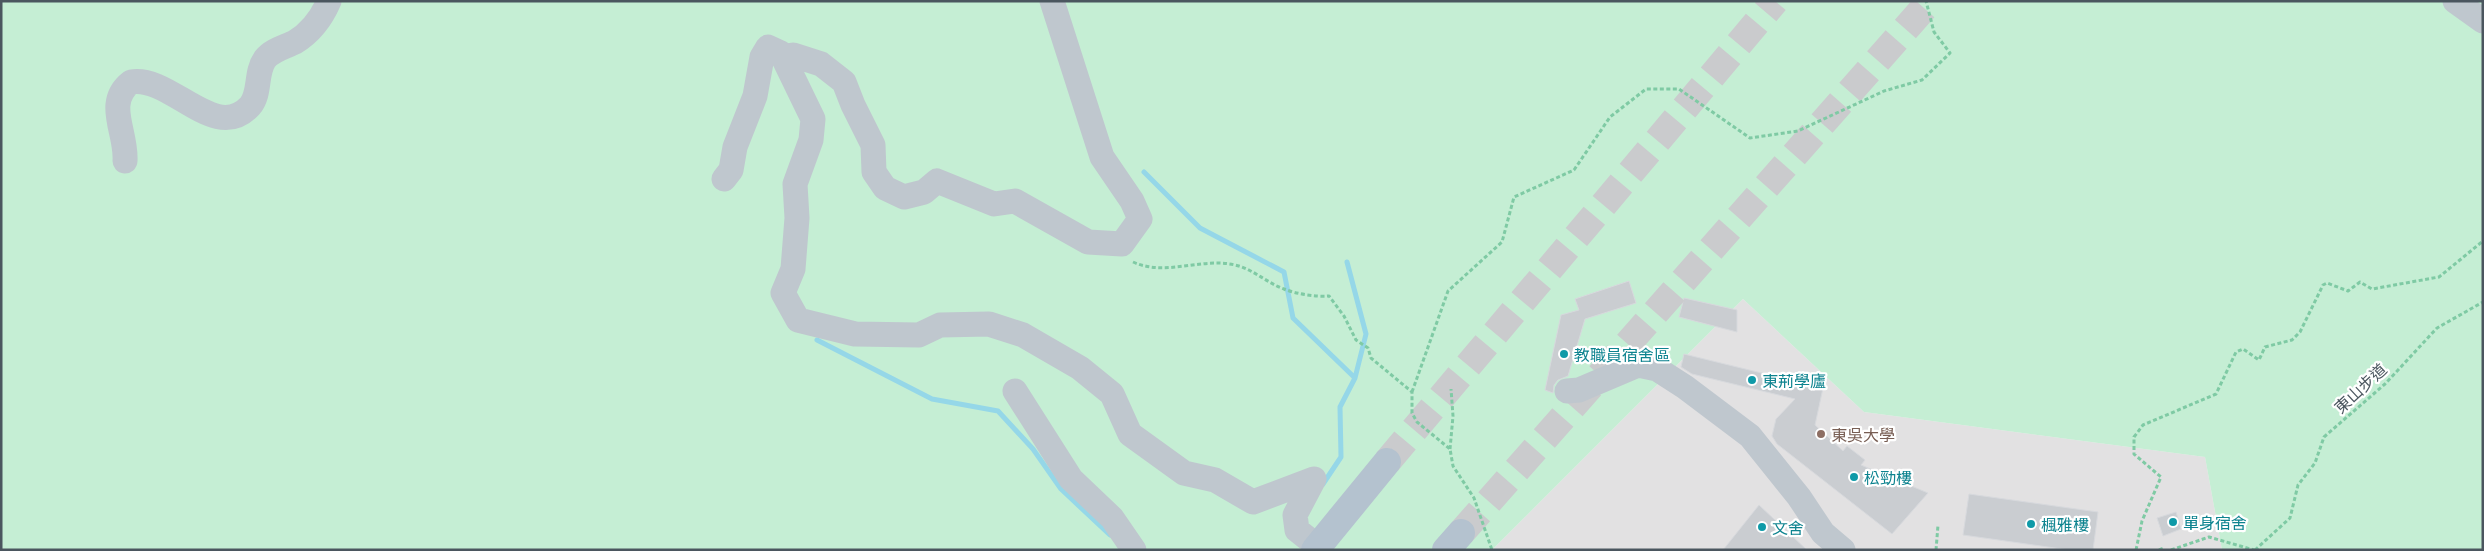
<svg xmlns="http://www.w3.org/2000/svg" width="2484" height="551" font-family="'Exo 2','Noto Sans TC',sans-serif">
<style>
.education{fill:#e2e1e2}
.green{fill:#c5eed4}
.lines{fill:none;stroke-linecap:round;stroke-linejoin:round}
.stream{stroke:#95d7e8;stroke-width:5}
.building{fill:#cacdd1;stroke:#d7d9dd}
.major-tunnel{stroke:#cacbcd;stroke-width:28;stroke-dasharray:28 14;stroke-linecap:butt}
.path{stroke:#7fcaa4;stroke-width:3;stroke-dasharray:4 2.5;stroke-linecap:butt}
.minor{stroke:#bfc7ce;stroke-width:25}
.major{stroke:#b4c2cf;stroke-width:28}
.culture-dot{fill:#0f9aa8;stroke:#fff;stroke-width:2}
.education-dot{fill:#8d6e63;stroke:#fff;stroke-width:2}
.labels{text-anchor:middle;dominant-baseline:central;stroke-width:4.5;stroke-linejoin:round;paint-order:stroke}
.culture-label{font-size:16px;fill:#0d838f;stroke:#fff;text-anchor:start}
.street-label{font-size:16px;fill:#4b565f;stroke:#fff}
.education-label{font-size:16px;fill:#785e54;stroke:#fff;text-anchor:start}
</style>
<rect width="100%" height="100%" fill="#f4f2f2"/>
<path class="education" d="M 1743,299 L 1864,412 L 2205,457 L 2222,550 L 1492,550 Z"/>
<path class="green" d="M 1,1 L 2483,1 L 2483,550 L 2222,550 L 2205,457 L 1864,412 L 1743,299 L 1492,550 L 1,550 Z"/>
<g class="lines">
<path class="stream" d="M 1144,172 L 1200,228 L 1284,272 L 1293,318 L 1355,378 L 1340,407 L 1341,457 L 1323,484
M 1347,262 L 1366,334 L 1355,378
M 817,340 L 932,399 L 998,411 L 1033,449 L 1061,489 L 1110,535"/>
</g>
<path class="building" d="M 1629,281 L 1636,303 L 1585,319 L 1568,376 L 1558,380 L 1554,385 L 1553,393 L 1545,390 L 1561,315 L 1579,310 L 1575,299 Z
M 1684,298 L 1737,310 L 1737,332 L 1679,317 Z
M 1684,354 L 1823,388 L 1815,425 L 1843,451 L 1847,446 L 1865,460 L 1861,465 L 1928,493 L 1892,534 L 1777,444 L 1772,436 L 1776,419 L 1795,399 L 1692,374 L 1681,367 Z
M 1969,494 L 2098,512 L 2093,550 L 2069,550 L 1963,535 Z
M 1759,505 L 1807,550 L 1723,550 Z
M 2176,512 L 2181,529 L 2163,536 L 2157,518 Z"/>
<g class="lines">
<path class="major-tunnel" d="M 1387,462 L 1775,1
M 1461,533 L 1930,1"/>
<path class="path" d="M 1133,262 C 1166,277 1201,257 1235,265 C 1253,269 1267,283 1284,289 C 1296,294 1316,297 1329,296 L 1344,316 L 1356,340 L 1368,348 L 1371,358 L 1412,392 L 1412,413 L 1417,422 L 1450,449 L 1453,466 L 1474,498 L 1492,550
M 1412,392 L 1448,291 L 1502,242 L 1514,197 L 1574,170 L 1610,117 L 1646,89 L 1679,89 L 1750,138 L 1798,131 L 1884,91 L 1922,80 L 1950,53 L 1934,32 L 1926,1
M 1450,449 L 1453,416 L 1451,389
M 1936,550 L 1938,525
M 2136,550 L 2142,521 L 2161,477 L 2134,454 L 2134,437 L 2143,425 L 2216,394 L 2236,352 L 2243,349 L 2259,360 L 2265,347 L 2292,340 L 2300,332 L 2323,285 L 2327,283 L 2348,291 L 2360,282 L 2372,289 L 2439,277 L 2483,241
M 2159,550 L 2164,548 L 2164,550
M 2171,550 L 2209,537 L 2254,550
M 2255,550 L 2290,518 L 2298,485 L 2315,463 L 2324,437 L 2385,384 L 2437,328 L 2483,302"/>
<path class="minor" d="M 2455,1 L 2483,21
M 783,58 L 793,55 L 821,64 L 844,82 L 853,105 L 873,145 L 874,172 L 885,188 L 904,197 L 924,192 L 937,181 L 994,204 L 1015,201 L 1088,242 L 1122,244 L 1140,219 L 1132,201 L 1102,157 L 1052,1
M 125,161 C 127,132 104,103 131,82 C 171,75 215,144 250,106 C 261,93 255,73 265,59 C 272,50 285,47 295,42 C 310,33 322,17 329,1
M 724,179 L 731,170 L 735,147 L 755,96 L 762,57 L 768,47 L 781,53 L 813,119 L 811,140 L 795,184 L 797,218 L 793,269 L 783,293 L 798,320 L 855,334 L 919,335 L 940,325 L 989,324 L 1023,335 L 1080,368 L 1112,394 L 1130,434 L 1184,473 L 1215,480 L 1253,502 L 1314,479 L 1295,515 L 1297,530 L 1307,538
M 1015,391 L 1071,479 L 1112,518 L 1134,550
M 1567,391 L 1579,390 L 1638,365 L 1657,369 L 1685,387 L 1750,436 L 1799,497 L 1823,533 L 1843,550"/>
<path class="major" d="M 1315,550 L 1387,462
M 1446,550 L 1461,533"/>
</g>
<g class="culture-dot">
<circle cx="1564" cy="354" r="5"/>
<circle cx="1752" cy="380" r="5"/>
<circle cx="1854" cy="477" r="5"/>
<circle cx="2173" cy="522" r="5"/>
<circle cx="2031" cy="524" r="5"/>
<circle cx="1762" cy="527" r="5"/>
</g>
<circle class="education-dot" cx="1821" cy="434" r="5"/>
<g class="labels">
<g class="culture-label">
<text x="1574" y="354">教職員宿舍區</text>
<text x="1762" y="380">東荊學廬</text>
<text x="1864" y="477">松勁樓</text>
<text x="2183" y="522">單身宿舍</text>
<text x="2041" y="524">楓雅樓</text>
<text x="1772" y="527">文舍</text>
</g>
<g class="street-label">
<text transform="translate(2360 388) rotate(-43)">東山步道</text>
</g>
<g class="education-label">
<text x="1831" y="434">東吳大學</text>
</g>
</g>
<rect width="2484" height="551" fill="none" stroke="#4b565f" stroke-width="5"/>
</svg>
